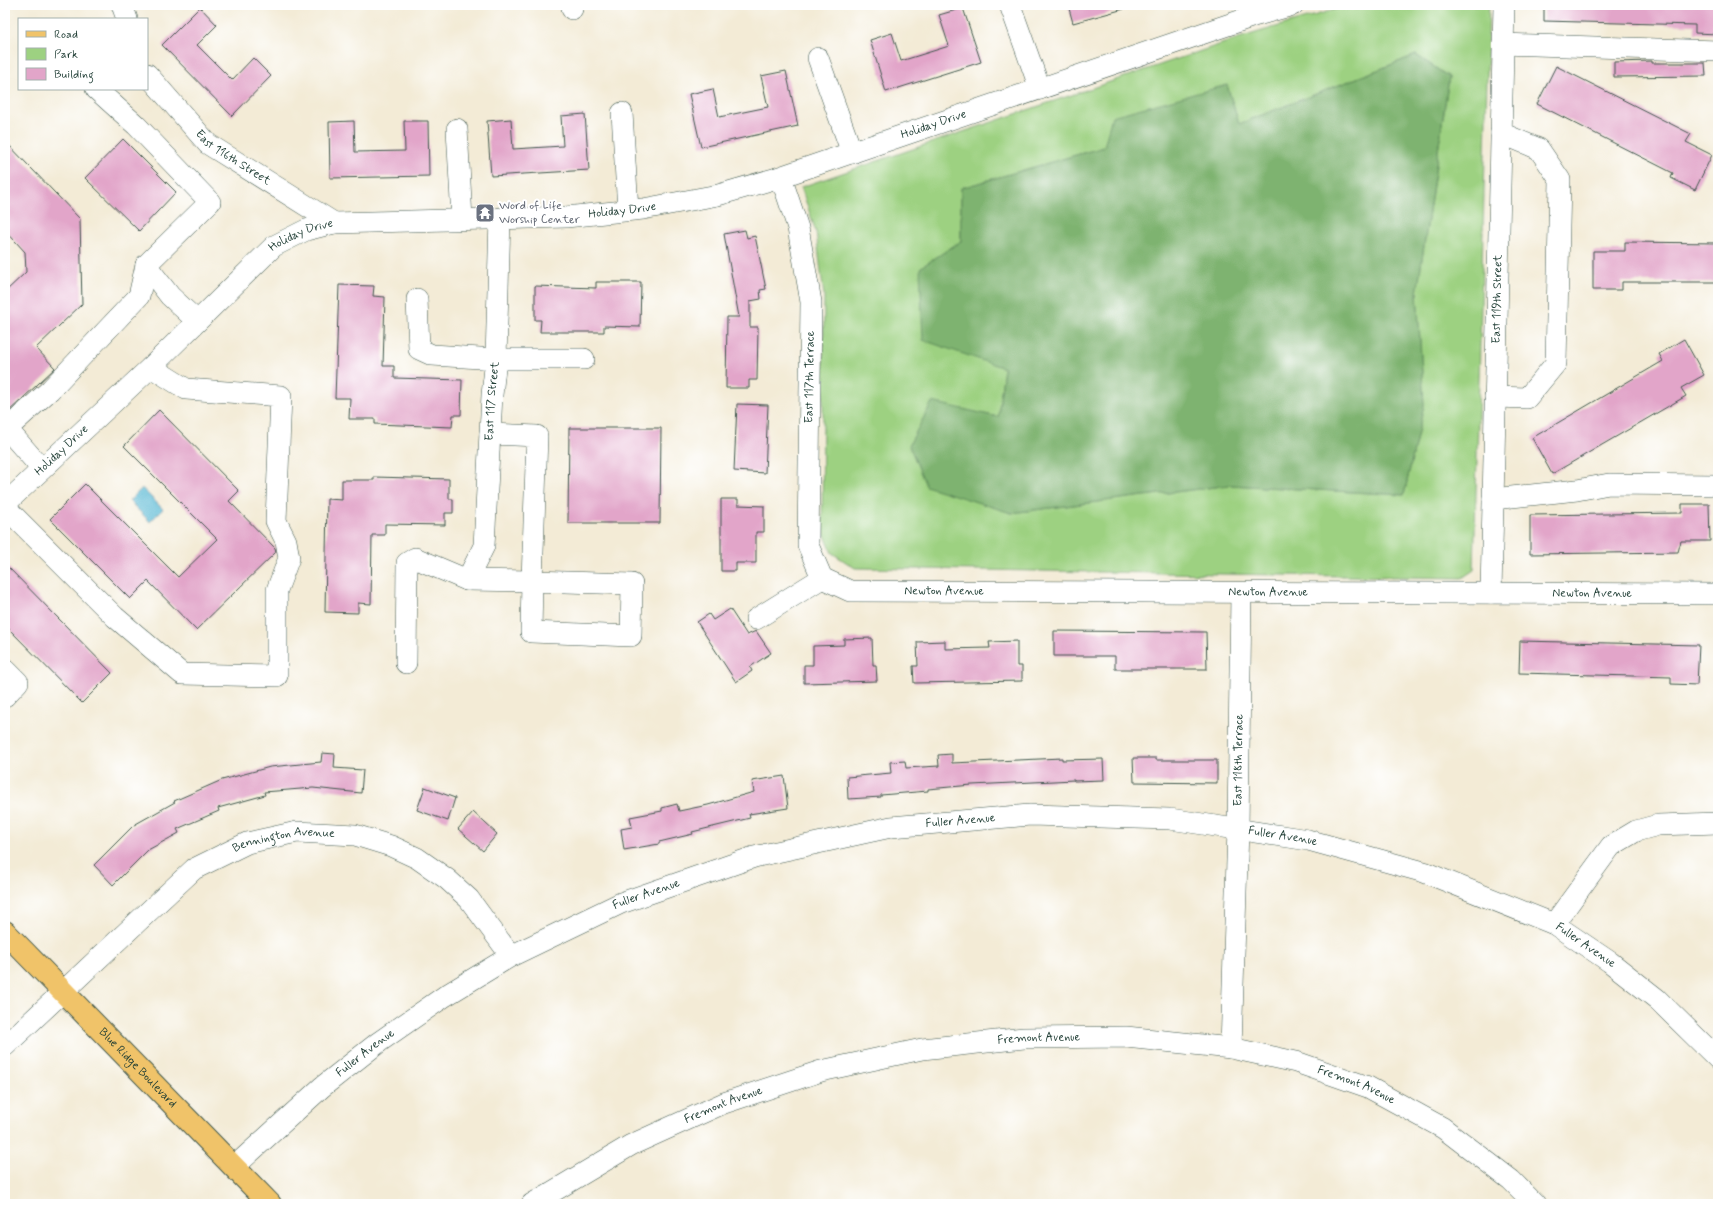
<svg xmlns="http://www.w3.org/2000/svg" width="1723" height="1209" font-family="Mynerve,sans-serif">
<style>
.green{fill:#9dd181;stroke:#5e875a;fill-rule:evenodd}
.forest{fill:#7eb36f;stroke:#4e7852}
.water{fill:#52b6d1;stroke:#387a82}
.building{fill:#e2a5c9}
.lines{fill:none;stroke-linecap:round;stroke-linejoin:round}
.minor-casing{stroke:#3f574c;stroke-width:22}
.major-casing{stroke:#3f574c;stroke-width:24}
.minor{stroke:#fff;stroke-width:21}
.major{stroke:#f0c369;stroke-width:22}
.labels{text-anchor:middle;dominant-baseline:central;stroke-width:4;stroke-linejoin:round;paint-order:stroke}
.street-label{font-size:12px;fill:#1f3d34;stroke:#fff}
.worship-label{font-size:12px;fill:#5b616d;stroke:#fff;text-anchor:start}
</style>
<rect width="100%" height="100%" fill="#fff"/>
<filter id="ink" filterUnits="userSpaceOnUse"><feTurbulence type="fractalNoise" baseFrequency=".025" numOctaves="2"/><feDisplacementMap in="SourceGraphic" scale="8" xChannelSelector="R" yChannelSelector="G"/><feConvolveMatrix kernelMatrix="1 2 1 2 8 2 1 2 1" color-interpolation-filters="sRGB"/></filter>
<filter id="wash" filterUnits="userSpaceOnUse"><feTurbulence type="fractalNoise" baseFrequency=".012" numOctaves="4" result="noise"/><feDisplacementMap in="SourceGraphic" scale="16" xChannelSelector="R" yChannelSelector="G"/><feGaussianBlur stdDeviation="0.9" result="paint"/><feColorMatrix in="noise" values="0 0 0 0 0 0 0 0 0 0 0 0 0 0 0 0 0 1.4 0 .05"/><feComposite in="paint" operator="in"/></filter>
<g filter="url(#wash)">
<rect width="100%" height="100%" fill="#f3ebd6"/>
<path class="green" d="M 1350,5 L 1489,5 L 1474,570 L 1462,578 L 855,568 L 832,553 L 822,528 L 824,296 L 816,232 L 801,187 L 1242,37 ZM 1416,55 L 1449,77 L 1417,293 L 1424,405 L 1404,495 L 1230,485 L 1011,513 L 932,403 L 998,417 L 1004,368 L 920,268 L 961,241 L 961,188 L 1104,147 L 1227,85 L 1239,124 Z"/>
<path class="forest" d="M 1416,55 L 1449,77 L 1417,293 L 1424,405 L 1404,495 L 1230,485 L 1011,513 L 926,486 L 909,445 L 932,402 L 998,417 L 1004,368 L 923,340 L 920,268 L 961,241 L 961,188 L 1104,147 L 1112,116 L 1227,85 L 1239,124 Z"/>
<path class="water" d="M 142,488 L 163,509 L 150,522 L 129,501 Z"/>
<g id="blocks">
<path class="building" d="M 1068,5 L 1123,5 L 1124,9 L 1073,23 Z
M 1544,5 L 1718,5 L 1718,34 L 1695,33 L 1695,25 L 1544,21 Z
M 200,7 L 217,25 L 197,45 L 232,80 L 253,58 L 271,76 L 232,116 L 162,45 Z
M 963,8 L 981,62 L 886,92 L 870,40 L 892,33 L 901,61 L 949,46 L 939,15 Z
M 1652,61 L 1652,63 L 1705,63 L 1706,76 L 1614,77 L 1614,62 Z
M 1556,66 L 1691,134 L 1686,142 L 1712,155 L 1695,190 L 1671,178 L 1673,173 L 1537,104 Z
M 786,71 L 798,126 L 701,147 L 689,94 L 713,89 L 719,117 L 768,107 L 761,76 Z
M 585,114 L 589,170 L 491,176 L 487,121 L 511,119 L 513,149 L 563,146 L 561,116 Z
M 354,121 L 355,152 L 405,151 L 404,121 L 428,121 L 429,176 L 330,178 L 329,122 Z
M 123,139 L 176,192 L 139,231 L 85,178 Z
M 5,141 L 80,219 L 82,304 L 36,348 L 55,368 L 5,415 L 5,292 L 26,272 L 25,252 L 5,230 Z
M 745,230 L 747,238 L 755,236 L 766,289 L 760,290 L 761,299 L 750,301 L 750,327 L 758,327 L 757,380 L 749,380 L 749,388 L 726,388 L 727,317 L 739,317 L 724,234 Z
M 1625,242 L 1718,243 L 1718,282 L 1622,282 L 1622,290 L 1593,290 L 1593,251 L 1625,251 Z
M 596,282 L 641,282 L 640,327 L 604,326 L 604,332 L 540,332 L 541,320 L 535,320 L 535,286 L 596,288 Z
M 339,285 L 374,286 L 373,296 L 385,297 L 383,366 L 394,366 L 394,378 L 462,380 L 461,415 L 453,415 L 452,427 L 375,424 L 375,419 L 349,419 L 350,398 L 335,398 Z
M 1684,339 L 1704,375 L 1681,388 L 1686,396 L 1552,474 L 1532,438 L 1663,361 L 1659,354 Z
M 737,404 L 768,405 L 765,473 L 734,471 Z
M 159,410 L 239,491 L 229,501 L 275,548 L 276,552 L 196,630 L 148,581 L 130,599 L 50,519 L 85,484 L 178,577 L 217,539 L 124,446 Z
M 569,428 L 661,428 L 660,523 L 568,523 Z
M 374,477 L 449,479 L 449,499 L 453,499 L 453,513 L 445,513 L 445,525 L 385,524 L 385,535 L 372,535 L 371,604 L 358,603 L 358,613 L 325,612 L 327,499 L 342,500 L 342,480 L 374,480 Z
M 721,499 L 738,499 L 738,505 L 764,506 L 764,532 L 756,532 L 756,563 L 736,563 L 736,571 L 721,571 Z
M 1682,504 L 1709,504 L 1710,541 L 1681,541 L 1678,552 L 1530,554 L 1530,515 L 1682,513 Z
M 5,564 L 112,673 L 82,703 L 5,625 Z
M 730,609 L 747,635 L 756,631 L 771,653 L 750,667 L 752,671 L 736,682 L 697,622 L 709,614 L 713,620 Z
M 1054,631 L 1206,632 L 1207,669 L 1115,669 L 1115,656 L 1054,656 Z
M 872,638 L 873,665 L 876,665 L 877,681 L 804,683 L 804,665 L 813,665 L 813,646 L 844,645 L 844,639 Z
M 945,641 L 945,649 L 990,648 L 989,642 L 1017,641 L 1017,666 L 1022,666 L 1022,681 L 914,683 L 913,666 L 918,666 L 917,642 Z
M 1520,641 L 1699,645 L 1697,685 L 1671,684 L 1671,677 L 1519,673 Z
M 322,753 L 335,754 L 334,768 L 363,770 L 361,793 L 313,788 L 264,792 L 265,795 L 218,808 L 219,811 L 177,829 L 179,833 L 148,850 L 113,885 L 94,865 L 134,825 L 175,802 L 174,801 L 222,780 L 270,767 L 321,762 Z
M 952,754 L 952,763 L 1062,758 L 1062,760 L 1103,759 L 1104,780 L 1074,781 L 1074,780 L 972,785 L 928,789 L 928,791 L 881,795 L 881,797 L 848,799 L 847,777 L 891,773 L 890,762 L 905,761 L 906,768 L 939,766 L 938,755 Z
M 1133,758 L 1156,758 L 1156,760 L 1217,760 L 1217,783 L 1134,782 Z
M 784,776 L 788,808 L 749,814 L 750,818 L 692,832 L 693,834 L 659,842 L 659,844 L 624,850 L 621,829 L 632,827 L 630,817 L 662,811 L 662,808 L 677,804 L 679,811 L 708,805 L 754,792 L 752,781 Z
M 425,787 L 455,798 L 448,821 L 417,810 Z
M 473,812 L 497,834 L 483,851 L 458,829 Z"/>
</g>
</g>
<g filter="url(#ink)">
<use href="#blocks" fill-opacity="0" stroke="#3f574c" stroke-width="1"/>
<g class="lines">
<g class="minor-casing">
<g id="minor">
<path d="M 122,5 L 127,19"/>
<path d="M 572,5 L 572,9"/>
<path d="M 1010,5 L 1040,89"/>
<path d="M 1503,44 L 1718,51"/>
<path d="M 818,58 L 852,153"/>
<path id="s1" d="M 147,74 L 208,144 L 334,223"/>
<path d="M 622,113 L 628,210"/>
<path d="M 457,129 L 462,219"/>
<path d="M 777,178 L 785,189 L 798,228 L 811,302 L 808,545 L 822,578"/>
<path d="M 146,265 L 170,296 L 197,321"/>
<path d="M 417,299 L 419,349 L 432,355 L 496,359 L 584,359"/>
<path d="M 1495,397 L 1527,398 L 1556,363 L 1560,180 L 1539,149 L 1501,133"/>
<path d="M 42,469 L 7,429 L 50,390 L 139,296 L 146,265 L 210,202 L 136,125 L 96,89"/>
<path d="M 1493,499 L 1577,490 L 1609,484 L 1718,485"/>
<path id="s2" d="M 5,504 L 151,367 L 274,246 L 306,230 L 334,223 L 566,217 L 643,209 L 718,195 L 777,178 L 1254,16 L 1293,5"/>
<path d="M 5,507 L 115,617 L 182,674 L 277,676 L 277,590 L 289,558 L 286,541 L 276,521 L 281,396 L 186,389 L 151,367"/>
<path id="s3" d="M 822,578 L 850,591 L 1718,594"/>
<path id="s4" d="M 467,580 L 484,546 L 492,395 L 496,359 L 500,218"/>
<path d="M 532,581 L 632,584 L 631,636 L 531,632 Z"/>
<path id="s5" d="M 1491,593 L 1504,5"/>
<path d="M 756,619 L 822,578"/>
<path d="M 406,663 L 407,563 L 415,558 L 467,580 L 532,581 L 537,436 L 490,434"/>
<path d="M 5,669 L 18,682 L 5,696"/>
<path d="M 1554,924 L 1611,846 L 1636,831 L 1658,825 L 1718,823"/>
<path id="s6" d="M 5,1046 L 194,869 L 247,843 L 297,832 L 355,835 L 391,846 L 417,858 L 447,879 L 469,899 L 511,956"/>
<path id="s7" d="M 1231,1048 L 1238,829 L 1241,593"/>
<path id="s8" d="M 234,1167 L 322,1087 L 379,1042 L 445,996 L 511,956 L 621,903 L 754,857 L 891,827 L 1030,815 L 1170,819 L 1308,840 L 1424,872 L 1554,924 L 1610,962 L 1657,999 L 1718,1059"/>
<path id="s9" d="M 532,1204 L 631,1145 L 724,1103 L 821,1071 L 922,1049 L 1024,1038 L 1126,1037 L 1231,1048 L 1296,1062 L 1368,1087 L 1443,1128 L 1511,1180 L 1535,1204"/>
</g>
</g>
<g class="major-casing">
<g id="major">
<path id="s10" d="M 5,932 L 270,1204"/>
</g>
</g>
<use href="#minor" class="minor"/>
<use href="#major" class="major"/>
</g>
</g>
<defs>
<g id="temple-square" transform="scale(1)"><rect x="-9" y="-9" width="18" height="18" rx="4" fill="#6b7280" stroke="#fff"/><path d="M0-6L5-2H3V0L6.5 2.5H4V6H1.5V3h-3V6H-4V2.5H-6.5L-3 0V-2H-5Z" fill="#fff"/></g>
</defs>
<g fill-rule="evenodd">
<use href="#temple-square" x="485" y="213"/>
</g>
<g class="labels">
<g class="street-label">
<text stroke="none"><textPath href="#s2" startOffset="1050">Holiday Drive</textPath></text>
<text stroke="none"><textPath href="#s1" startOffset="121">East 116th Street</textPath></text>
<text stroke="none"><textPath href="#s2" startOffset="726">Holiday Drive</textPath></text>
<text stroke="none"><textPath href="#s2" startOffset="402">Holiday Drive</textPath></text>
<text stroke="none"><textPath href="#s5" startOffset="294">East 119th Street</textPath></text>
<text transform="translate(810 377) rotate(-89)">East 117th Terrace</text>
<text stroke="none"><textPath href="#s4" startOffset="183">East 117 Street</textPath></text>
<text stroke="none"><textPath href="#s2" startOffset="78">Holiday Drive</textPath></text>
<text stroke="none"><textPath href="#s3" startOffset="125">Newton Avenue</textPath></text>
<text stroke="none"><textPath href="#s3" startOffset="449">Newton Avenue</textPath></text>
<text stroke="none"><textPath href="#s3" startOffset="773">Newton Avenue</textPath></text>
<text stroke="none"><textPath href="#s7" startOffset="288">East 118th Terrace</textPath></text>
<text stroke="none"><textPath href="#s8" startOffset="822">Fuller Avenue</textPath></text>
<text stroke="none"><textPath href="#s8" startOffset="1146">Fuller Avenue</textPath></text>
<text stroke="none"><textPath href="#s6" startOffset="355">Bennington Avenue</textPath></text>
<text stroke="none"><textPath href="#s8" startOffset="498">Fuller Avenue</textPath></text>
<text stroke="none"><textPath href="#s8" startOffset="1470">Fuller Avenue</textPath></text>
<text stroke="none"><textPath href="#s9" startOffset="540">Fremont Avenue</textPath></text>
<text stroke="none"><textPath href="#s8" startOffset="174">Fuller Avenue</textPath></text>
<text stroke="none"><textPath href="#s10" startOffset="190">Blue Ridge Boulevard</textPath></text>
<text stroke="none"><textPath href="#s9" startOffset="864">Fremont Avenue</textPath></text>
<text stroke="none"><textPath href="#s9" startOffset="216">Fremont Avenue</textPath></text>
</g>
<g class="worship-label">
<text x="499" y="206">Word of Life<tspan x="499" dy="14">Worship Center</tspan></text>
</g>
</g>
<rect width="1723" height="1209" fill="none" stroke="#fff" stroke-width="20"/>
<rect x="18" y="18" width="130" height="72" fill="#ffffff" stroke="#a5b1ae"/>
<rect x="26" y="31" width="20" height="6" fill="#f0c369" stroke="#a5b1ae"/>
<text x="54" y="38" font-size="12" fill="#1f3d34">Road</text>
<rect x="26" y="48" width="20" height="12" fill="#9dd181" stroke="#a5b1ae"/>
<text x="54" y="58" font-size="12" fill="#1f3d34">Park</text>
<rect x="26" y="68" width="20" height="12" fill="#e2a5c9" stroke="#a5b1ae"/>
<text x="54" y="78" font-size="12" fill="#1f3d34">Building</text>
</svg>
